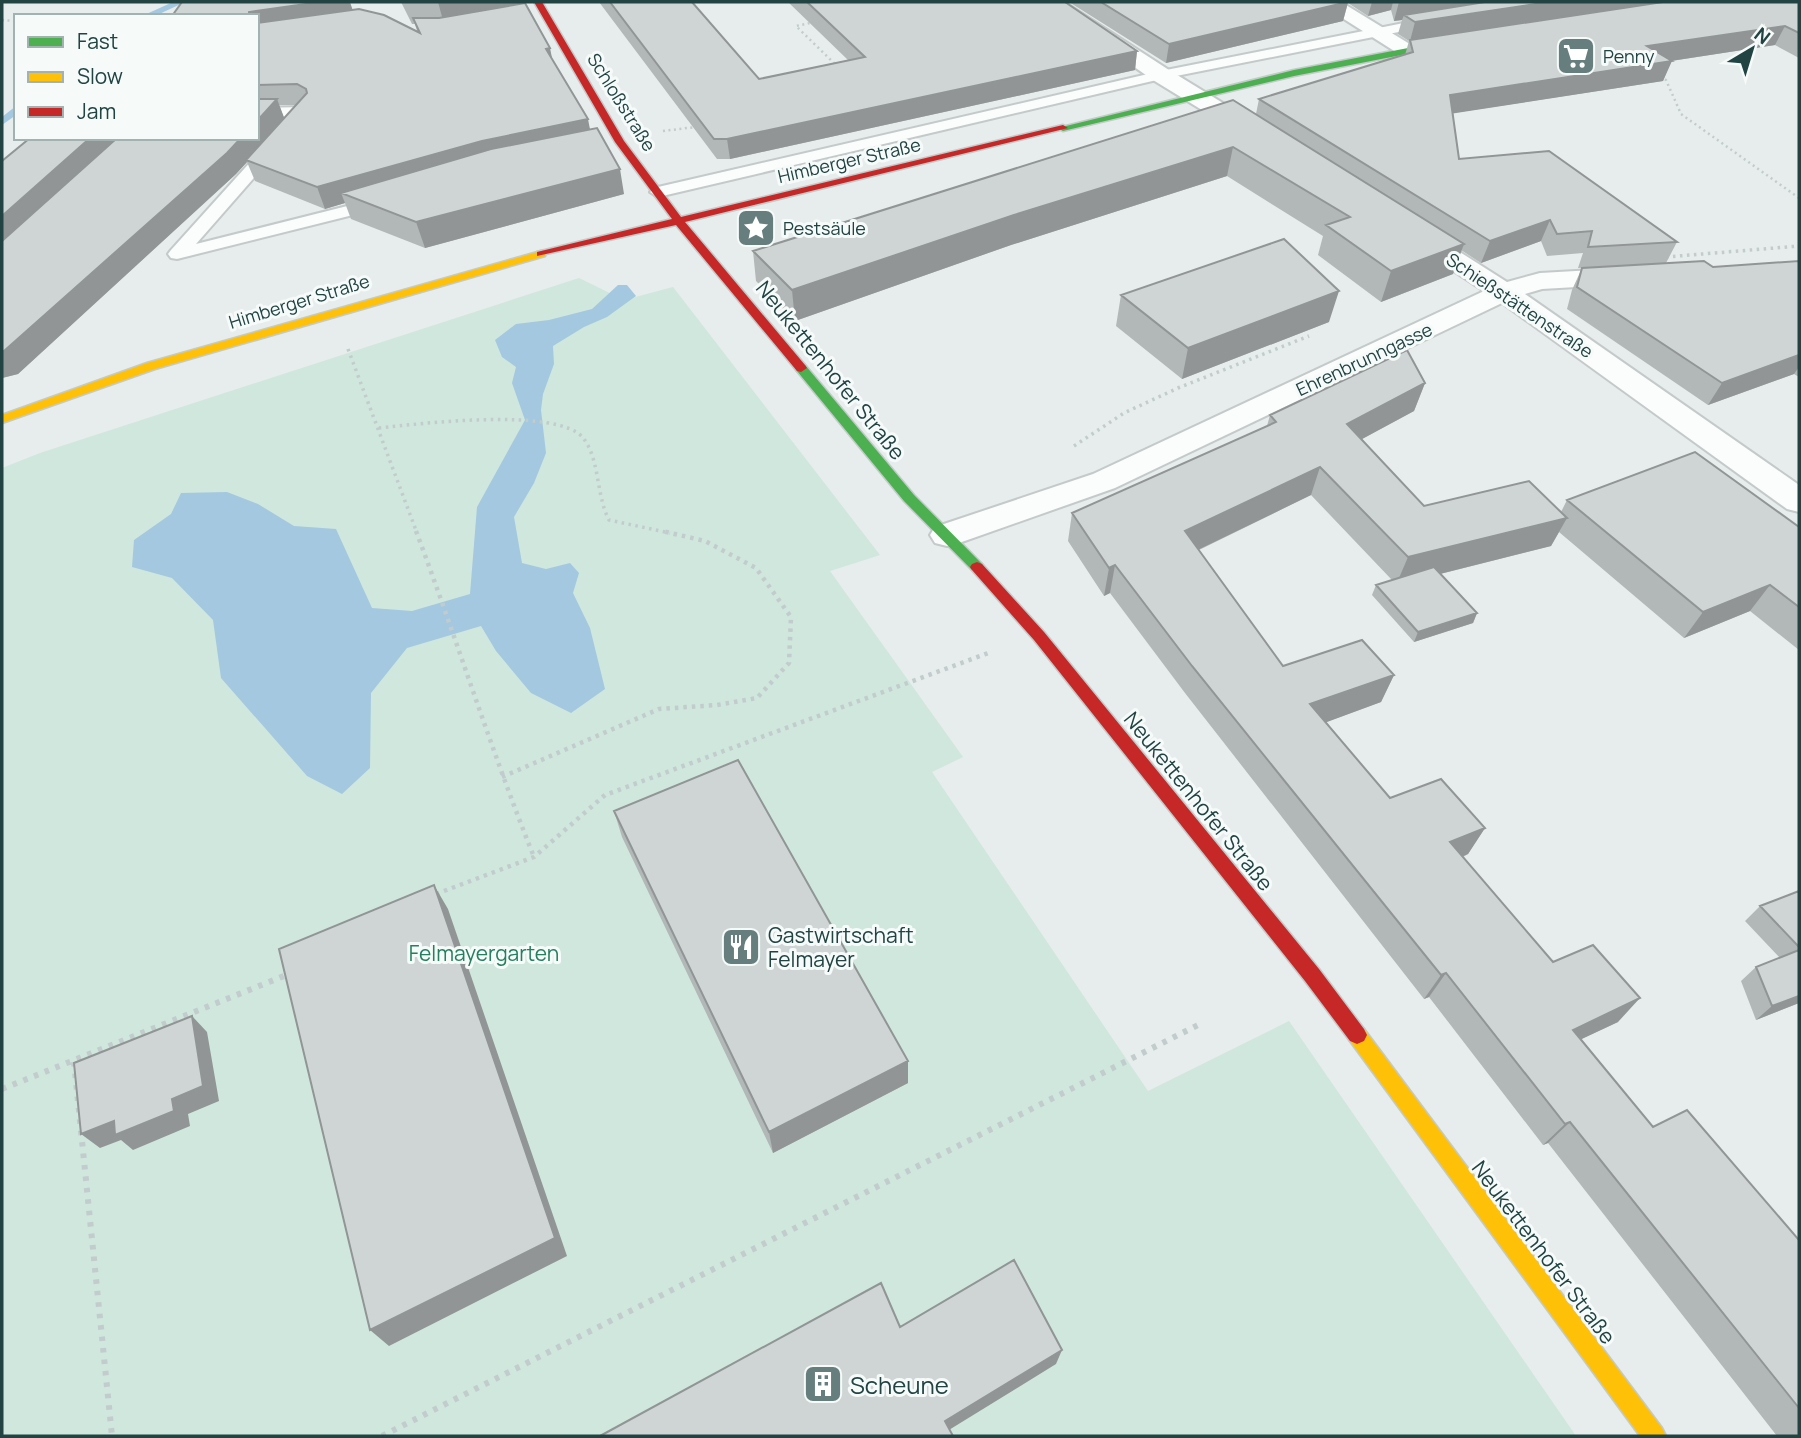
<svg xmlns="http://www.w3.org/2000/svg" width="1801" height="1438" font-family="Manrope,sans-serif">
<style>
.green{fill:#cfe7dd}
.water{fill:#a4c8df}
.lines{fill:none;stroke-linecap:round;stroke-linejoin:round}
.stream{fill:#a4c8df;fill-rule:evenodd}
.lane-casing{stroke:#c4c9c9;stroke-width:4}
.street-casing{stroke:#c4c9c9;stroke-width:4}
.fast-casing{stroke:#c2caca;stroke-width:3}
.slow-casing{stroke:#c2caca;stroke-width:3}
.jam-casing{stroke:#c2caca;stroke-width:3}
.path-far3{stroke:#c2cccc;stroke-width:2.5;stroke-dasharray:2 3.5;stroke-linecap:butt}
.path-far2{stroke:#c2cccc;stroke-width:3.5;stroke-dasharray:2.5 4.5;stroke-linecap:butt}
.path-far1{stroke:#c2cccc;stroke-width:4.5;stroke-dasharray:3.5 5;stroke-linecap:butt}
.path{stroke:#c2cccc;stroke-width:6;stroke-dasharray:4.5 7;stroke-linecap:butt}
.lane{fill:#fbfcfc;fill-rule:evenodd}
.street{fill:#fbfcfc;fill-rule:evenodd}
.fast{fill:#4caf50;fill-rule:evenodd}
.slow{fill:#ffc107;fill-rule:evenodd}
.jam{fill:#c62828;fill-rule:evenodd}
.wall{fill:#b2b7b7;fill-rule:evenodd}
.shaded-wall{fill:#919595}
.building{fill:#cfd5d5;stroke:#919595;stroke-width:2}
.labels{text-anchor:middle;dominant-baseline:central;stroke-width:6;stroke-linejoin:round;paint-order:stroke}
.far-poi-label{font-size:18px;fill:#214443;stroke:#f6fbfa;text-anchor:start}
.far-street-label{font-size:18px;fill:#214443;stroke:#f6fbfa}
.street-label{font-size:21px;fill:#214443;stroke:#f6fbfa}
.poi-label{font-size:21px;fill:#214443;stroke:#f6fbfa;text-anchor:start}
.park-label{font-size:21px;fill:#26805f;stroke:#f6fbfa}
.near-poi-label{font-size:24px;fill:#214443;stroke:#f6fbfa;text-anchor:start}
</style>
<rect width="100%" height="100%" fill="#e7ecec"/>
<path class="green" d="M 579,278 L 624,300 L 673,287 L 880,555 L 830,571 L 963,757 L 932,772 L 1148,1091 L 1289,1021 L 1576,1436 L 2,1436 L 2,468 L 40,453 Z"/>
<path class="water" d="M 618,285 L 627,285 L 636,296 L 607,317 L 584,327 L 553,346 L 554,364 L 543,394 L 541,410 L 546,453 L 534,483 L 514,517 L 522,563 L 546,569 L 570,563 L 579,573 L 573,593 L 590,628 L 605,689 L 571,713 L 531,693 L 496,651 L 481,626 L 407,648 L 371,693 L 370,768 L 342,794 L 307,776 L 221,678 L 213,620 L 172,578 L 132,567 L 134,540 L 171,514 L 181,493 L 227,492 L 258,504 L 294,526 L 336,529 L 372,608 L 412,611 L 470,594 L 477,507 L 525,420 L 512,383 L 516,367 L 502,357 L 495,340 L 516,324 L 549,320 L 592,309 Z"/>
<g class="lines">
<path class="stream" d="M 173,2 L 185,2 L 155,16 L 142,16 Z
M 16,106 L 16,115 L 2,125 L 2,117 Z"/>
<g class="lane-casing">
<path id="lane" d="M 1434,17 L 1441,21 L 1439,24 L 1161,79 L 658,197 L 650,192 L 658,187 L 1161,71 Z
M 304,107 L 312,112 L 309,115 L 196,244 L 383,197 L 389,198 L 392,202 L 389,206 L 177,259 L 171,258 L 168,254 L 171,250 L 291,117 L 257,118 L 257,108 Z"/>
</g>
<g class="street-casing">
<path id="street" d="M 1041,2 L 1064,2 L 1169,70 L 1267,130 L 1271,135 L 1267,140 L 1251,140 L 1153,80 Z
M 1317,2 L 1341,2 L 1413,46 L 1417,50 L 1413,54 L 1399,54 Z
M 1413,225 L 1422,228 L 1507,282 L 1540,273 L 1629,268 L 1639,270 L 1642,276 L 1639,282 L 1629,284 L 1542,289 L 1525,294 L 1799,485 L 1799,512 L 1787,509 L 1502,303 L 1115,488 L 959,543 L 947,546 L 935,543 L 930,535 L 935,527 L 1093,474 L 1484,291 L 1404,238 L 1400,233 L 1404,228 Z"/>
</g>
<g class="fast-casing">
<path id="fast" d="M 1460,38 L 1463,39 L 1463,43 L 1294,76 L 1063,131 L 1058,128 L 1294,70 Z
M 801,364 L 805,365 L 914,495 L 982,564 L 984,567 L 982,570 L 972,570 L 904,501 L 797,371 L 795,368 Z"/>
</g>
<g class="slow-casing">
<path id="slow" d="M 541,251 L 545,252 L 545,256 L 155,369 L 2,423 L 2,415 L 147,363 Z
M 1357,1026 L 1364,1029 L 1662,1428 L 1666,1436 L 1640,1436 L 1350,1041 L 1347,1035 L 1350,1029 Z"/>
</g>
<g class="jam-casing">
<path id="jam" d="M 534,2 L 542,2 L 624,141 L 681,217 L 1063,125 L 1068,128 L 685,222 L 805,365 L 807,368 L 801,372 L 797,371 L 676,225 L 537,256 L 537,252 L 672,219 L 615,142 Z
M 977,562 L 982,564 L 1044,632 L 1319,969 L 1364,1029 L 1367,1035 L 1364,1041 L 1357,1044 L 1350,1041 L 1305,981 L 1034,640 L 972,570 L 970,567 L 972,564 Z"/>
</g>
<path class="path-far3" d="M 2,20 L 16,21
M 815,22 L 796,26 L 838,67
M 1660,77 L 1666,80 L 1681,114 L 1799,198
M 663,131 L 696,127"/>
<path class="path-far2" d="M 1666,257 L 1799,246
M 348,349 L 417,533
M 379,428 C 418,424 560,406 584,439 C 600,461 596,495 609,520 L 670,533
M 1074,446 L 1124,413 L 1178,388 L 1309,336"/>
<path class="path-far1" d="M 416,531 C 457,640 491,750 534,857
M 502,777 L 659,709 L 717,705 L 757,698 L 789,663 L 791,617 L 756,568 L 705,541 L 662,531
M 436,894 L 534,857 L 605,795 L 991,652"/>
<path class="path" d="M 74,1062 L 112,1436
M 2,1089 L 284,976 L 288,971
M 382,1436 L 1202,1023"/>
<use href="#lane" class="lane"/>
<use href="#street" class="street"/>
<use href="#fast" class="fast"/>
<use href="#slow" class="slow"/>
<use href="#jam" class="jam"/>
</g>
<path class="wall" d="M 401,2 L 520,2 L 590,129 L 624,194 L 425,248 L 351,219 L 345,203 L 325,209 L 255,181 L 247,162 L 236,174 L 18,374 L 2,378 L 2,161 L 257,138 L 257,16 L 353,10 L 417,31 L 415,24 L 412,24 ZM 279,105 L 296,105 L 284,118 Z
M 599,2 L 692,2 L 759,79 L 848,60 L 788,2 L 1065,2 L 1137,51 L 1135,70 L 730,159 L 717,159 Z
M 1069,2 L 1799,2 L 1799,58 L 1775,45 L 1671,61 L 1663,81 L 1453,113 L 1459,159 L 1677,242 L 1666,263 L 1578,268 L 1583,253 L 1547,256 L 1541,241 L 1481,263 L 1461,250 L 1453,274 L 1381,302 L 1318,255 L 1323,236 L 1227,176 L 1011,245 L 795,321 L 756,281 L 753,251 L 1256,114 L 1259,99 L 1405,55 L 1409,41 L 1398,34 L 1402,20 L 1394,21 L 1391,10 L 1368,16 L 1348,3 L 1343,21 L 1166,63 Z
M 1799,261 L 1799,377 L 1794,374 L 1708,405 L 1567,309 L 1572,290 L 1582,268 L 1713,267 Z
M 1121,295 L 1329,322 L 1182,379 L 1116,326 Z
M 1425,383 L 1414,411 L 1362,439 L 1424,506 L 1561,512 L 1567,500 L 1799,527 L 1799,650 L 1750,611 L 1684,638 L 1559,532 L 1551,546 L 1440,574 L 1477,613 L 1473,623 L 1414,642 L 1372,595 L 1376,585 L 1392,580 L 1311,495 L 1199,550 L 1283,666 L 1394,675 L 1381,702 L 1326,722 L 1390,798 L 1485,828 L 1468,854 L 1463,857 L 1553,962 L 1618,1022 L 1581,1039 L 1653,1127 L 1799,1240 L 1799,1436 L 1777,1436 L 1548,1143 L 1543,1145 L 1429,997 L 1424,999 L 1185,693 L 1110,593 L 1104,596 L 1068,541 L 1072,513 L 1267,426 L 1270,415 Z
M 614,811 L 908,1061 L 908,1083 L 773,1153 L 622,837 Z
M 1799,891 L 1799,1003 L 1756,1020 L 1741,981 L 1756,967 L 1780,958 L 1745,921 L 1760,906 Z"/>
<path class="shaded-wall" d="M 320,2 L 350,2 L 355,17 L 257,31 L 257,16 L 249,16 L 249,12 Z
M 438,2 L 520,2 L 522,10 L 444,24 Z
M 1348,2 L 1343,21 L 1166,63 L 1169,44 Z
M 1372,2 L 1393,2 L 1391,10 L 1368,16 Z
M 1399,2 L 1515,2 L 1404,15 L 1402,20 L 1394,21 Z
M 1549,2 L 1667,2 L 1410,41 L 1415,22 Z
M 1785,26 L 1775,45 L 1638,66 L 1647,46 Z
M 550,48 L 554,68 L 546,49 Z
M 1137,51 L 1135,70 L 730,159 L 727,139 Z
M 1672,61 L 1663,81 L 1443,115 L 1450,95 Z
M 277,99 L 285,120 L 246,160 L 247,162 L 236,174 L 18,374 L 2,378 L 2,352 L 241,138 L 257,138 L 257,121 Z
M 588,119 L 592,140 L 341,193 L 345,203 L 325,209 L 317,187 L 482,141 Z
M 90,138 L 124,138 L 2,250 L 2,216 Z
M 1233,147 L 1227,176 L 1011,245 L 795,321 L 792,290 L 1014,215 Z
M 620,169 L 624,194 L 425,248 L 416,222 Z
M 1550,220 L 1541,241 L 1481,263 L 1490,241 Z
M 1464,244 L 1453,274 L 1381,302 L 1391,271 Z
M 1339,291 L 1329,322 L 1182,379 L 1188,348 Z
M 1799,355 L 1799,367 L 1794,374 L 1708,405 L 1722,383 Z
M 1425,383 L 1414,411 L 1338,452 L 1347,424 Z
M 1320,467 L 1311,495 L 1179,559 L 1185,531 Z
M 1567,518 L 1551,546 L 1396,585 L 1408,557 Z
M 1115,565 L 1110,593 L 1104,596 L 1109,568 Z
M 1770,585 L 1750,611 L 1684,638 L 1703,612 Z
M 1477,613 L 1473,623 L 1414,642 L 1418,632 Z
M 1394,675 L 1381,702 L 1300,732 L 1310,704 Z
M 1485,828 L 1468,854 L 1435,868 L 1450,842 Z
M 434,885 L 448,909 L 567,1256 L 389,1346 L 370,1330 Z
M 1446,973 L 1429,997 L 1424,999 L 1441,975 Z
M 1799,996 L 1799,1003 L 1756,1020 L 1772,1006 Z
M 1640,998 L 1618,1022 L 1552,1053 L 1573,1030 Z
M 192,1016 L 207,1032 L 219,1101 L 188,1114 L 190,1126 L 133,1150 L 121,1140 L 100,1148 L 81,1134 L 172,1099 Z
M 908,1061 L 908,1083 L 773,1153 L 769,1132 Z
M 1570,1122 L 1548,1143 L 1543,1145 L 1565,1124 Z
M 1062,1350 L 1056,1364 L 944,1433 L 945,1421 Z"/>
<path class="building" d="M 182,2 L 320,2 L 249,12 L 249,16 L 172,16 Z
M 610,2 L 692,2 L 759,79 L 865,57 L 807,2 L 1065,2 L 1137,51 L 727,139 L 714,139 Z
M 1101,2 L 1348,2 L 1169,44 Z
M 1485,2 L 1549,2 L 1415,22 L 1404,15 Z
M 1663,2 L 1799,2 L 1799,33 L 1785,26 L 1647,46 L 1672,61 L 1450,95 L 1459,159 L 1549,151 L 1677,242 L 1588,247 L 1592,231 L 1557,234 L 1550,220 L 1490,241 L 1259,99 L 1413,52 L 1410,40 Z
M 525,3 L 550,48 L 546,49 L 588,119 L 482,141 L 317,187 L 246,160 L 307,93 L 306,89 L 297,84 L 257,85 L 257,23 L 359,9 L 384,15 L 420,33 L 413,18 L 439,18 Z
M 257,99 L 277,99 L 257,121 Z
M 1233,100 L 1464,244 L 1391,271 L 1326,225 L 1350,217 L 1233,147 L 1014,215 L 792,290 L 753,251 Z
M 597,128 L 620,169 L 416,222 L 341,193 L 491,149 Z
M 30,138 L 90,138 L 2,216 L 2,161 Z
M 117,138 L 241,138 L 227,153 L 4,351 L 2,352 L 2,241 Z
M 1284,239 L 1339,291 L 1188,348 L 1121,295 Z
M 1704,261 L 1713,267 L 1799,261 L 1799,355 L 1722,383 L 1577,287 L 1582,268 Z
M 1407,350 L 1425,383 L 1347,424 L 1424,506 L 1529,481 L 1567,518 L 1408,557 L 1320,467 L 1185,531 L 1283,666 L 1362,640 L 1394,675 L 1310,704 L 1390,798 L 1441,779 L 1485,828 L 1450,842 L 1553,962 L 1593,945 L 1640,998 L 1573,1030 L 1653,1127 L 1687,1110 L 1799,1240 L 1799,1408 L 1570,1122 L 1565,1124 L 1446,973 L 1441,975 L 1192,666 L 1115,565 L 1109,568 L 1072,513 L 1276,422 L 1270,415 Z
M 1695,452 L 1799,527 L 1799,607 L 1770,585 L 1703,612 L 1567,500 Z
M 1434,567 L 1477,613 L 1418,632 L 1376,585 Z
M 738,760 L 908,1061 L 769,1132 L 614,811 Z
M 434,885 L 555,1238 L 370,1330 L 279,949 Z
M 1799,891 L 1799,947 L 1760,906 Z
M 1799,950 L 1799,996 L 1772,1006 L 1756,967 Z
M 192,1016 L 203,1086 L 172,1099 L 174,1111 L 115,1135 L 114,1121 L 81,1134 L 74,1063 Z
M 1014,1260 L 1062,1350 L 945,1421 L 953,1436 L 600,1436 L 881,1283 L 900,1327 Z"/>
<defs>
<g id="supermarket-square" transform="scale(2.0125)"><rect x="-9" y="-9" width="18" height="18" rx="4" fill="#667f7e" stroke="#f6fbfa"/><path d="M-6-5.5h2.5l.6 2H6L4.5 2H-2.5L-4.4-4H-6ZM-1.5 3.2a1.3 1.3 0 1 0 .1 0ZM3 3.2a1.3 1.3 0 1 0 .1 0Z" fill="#fff"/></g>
<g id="sight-square" transform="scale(2.0125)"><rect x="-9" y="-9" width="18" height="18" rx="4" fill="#667f7e" stroke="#f6fbfa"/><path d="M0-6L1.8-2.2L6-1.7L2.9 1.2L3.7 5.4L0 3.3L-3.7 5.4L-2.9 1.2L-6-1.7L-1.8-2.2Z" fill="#fff"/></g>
<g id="restaurant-square" transform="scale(2.0125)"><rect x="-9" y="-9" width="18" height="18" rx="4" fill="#667f7e" stroke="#f6fbfa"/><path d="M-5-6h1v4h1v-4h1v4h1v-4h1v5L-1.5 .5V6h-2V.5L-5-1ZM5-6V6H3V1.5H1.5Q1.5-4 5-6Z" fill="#fff"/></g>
<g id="building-square" transform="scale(2.0125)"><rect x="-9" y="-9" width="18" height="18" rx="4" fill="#667f7e" stroke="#f6fbfa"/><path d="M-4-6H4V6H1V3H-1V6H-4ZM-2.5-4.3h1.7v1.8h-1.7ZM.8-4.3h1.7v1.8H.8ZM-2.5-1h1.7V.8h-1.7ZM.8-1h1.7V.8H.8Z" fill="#fff"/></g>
</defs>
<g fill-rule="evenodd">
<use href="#supermarket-square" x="1576" y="56"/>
<use href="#sight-square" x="756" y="228"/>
<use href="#restaurant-square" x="741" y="947"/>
<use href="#building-square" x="823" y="1384"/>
</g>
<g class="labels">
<g class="far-poi-label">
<text x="1603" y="56">Penny</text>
<text x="783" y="228">Pestsäule</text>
</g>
<g class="far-street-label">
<text transform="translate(622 102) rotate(58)">Schloßstraße</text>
<text transform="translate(849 160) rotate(-13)">Himberger Straße</text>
<text transform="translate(299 301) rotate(-17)">Himberger Straße</text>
<text transform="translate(1520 305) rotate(34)">Schießstättenstraße</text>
<text transform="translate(1364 359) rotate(-25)">Ehrenbrunngasse</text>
</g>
<g class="street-label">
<text transform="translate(831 370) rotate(51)">Neukettenhofer Straße</text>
<text transform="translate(1199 801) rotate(51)">Neukettenhofer Straße</text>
<text transform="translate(1544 1252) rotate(53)">Neukettenhofer Straße</text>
</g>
<g class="poi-label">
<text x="768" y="935">Gastwirtschaft<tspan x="768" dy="24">Felmayer</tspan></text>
</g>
<g class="park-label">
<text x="484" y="953">Felmayergarten</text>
</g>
<g class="near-poi-label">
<text x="850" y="1384">Scheune</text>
</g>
</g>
<rect width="1801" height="1438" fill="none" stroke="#214443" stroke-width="7"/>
<rect x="14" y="14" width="245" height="126" fill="#f6fbfa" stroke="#a1b2b1" stroke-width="2"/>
<rect x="28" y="37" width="35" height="10" fill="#4caf50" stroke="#a1b2b1" stroke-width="2"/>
<text x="77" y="49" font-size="21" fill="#214443">Fast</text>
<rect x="28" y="72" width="35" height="10" fill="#ffc107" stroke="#a1b2b1" stroke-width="2"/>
<text x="77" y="84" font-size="21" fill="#214443">Slow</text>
<rect x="28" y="107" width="35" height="10" fill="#c62828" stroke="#a1b2b1" stroke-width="2"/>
<text x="77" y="119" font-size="21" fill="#214443">Jam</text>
<g transform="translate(1752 49) rotate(38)" stroke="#f6fbfa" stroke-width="5" paint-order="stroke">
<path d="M0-5L12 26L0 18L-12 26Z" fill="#214443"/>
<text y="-10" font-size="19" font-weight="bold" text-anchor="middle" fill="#214443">N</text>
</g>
</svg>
